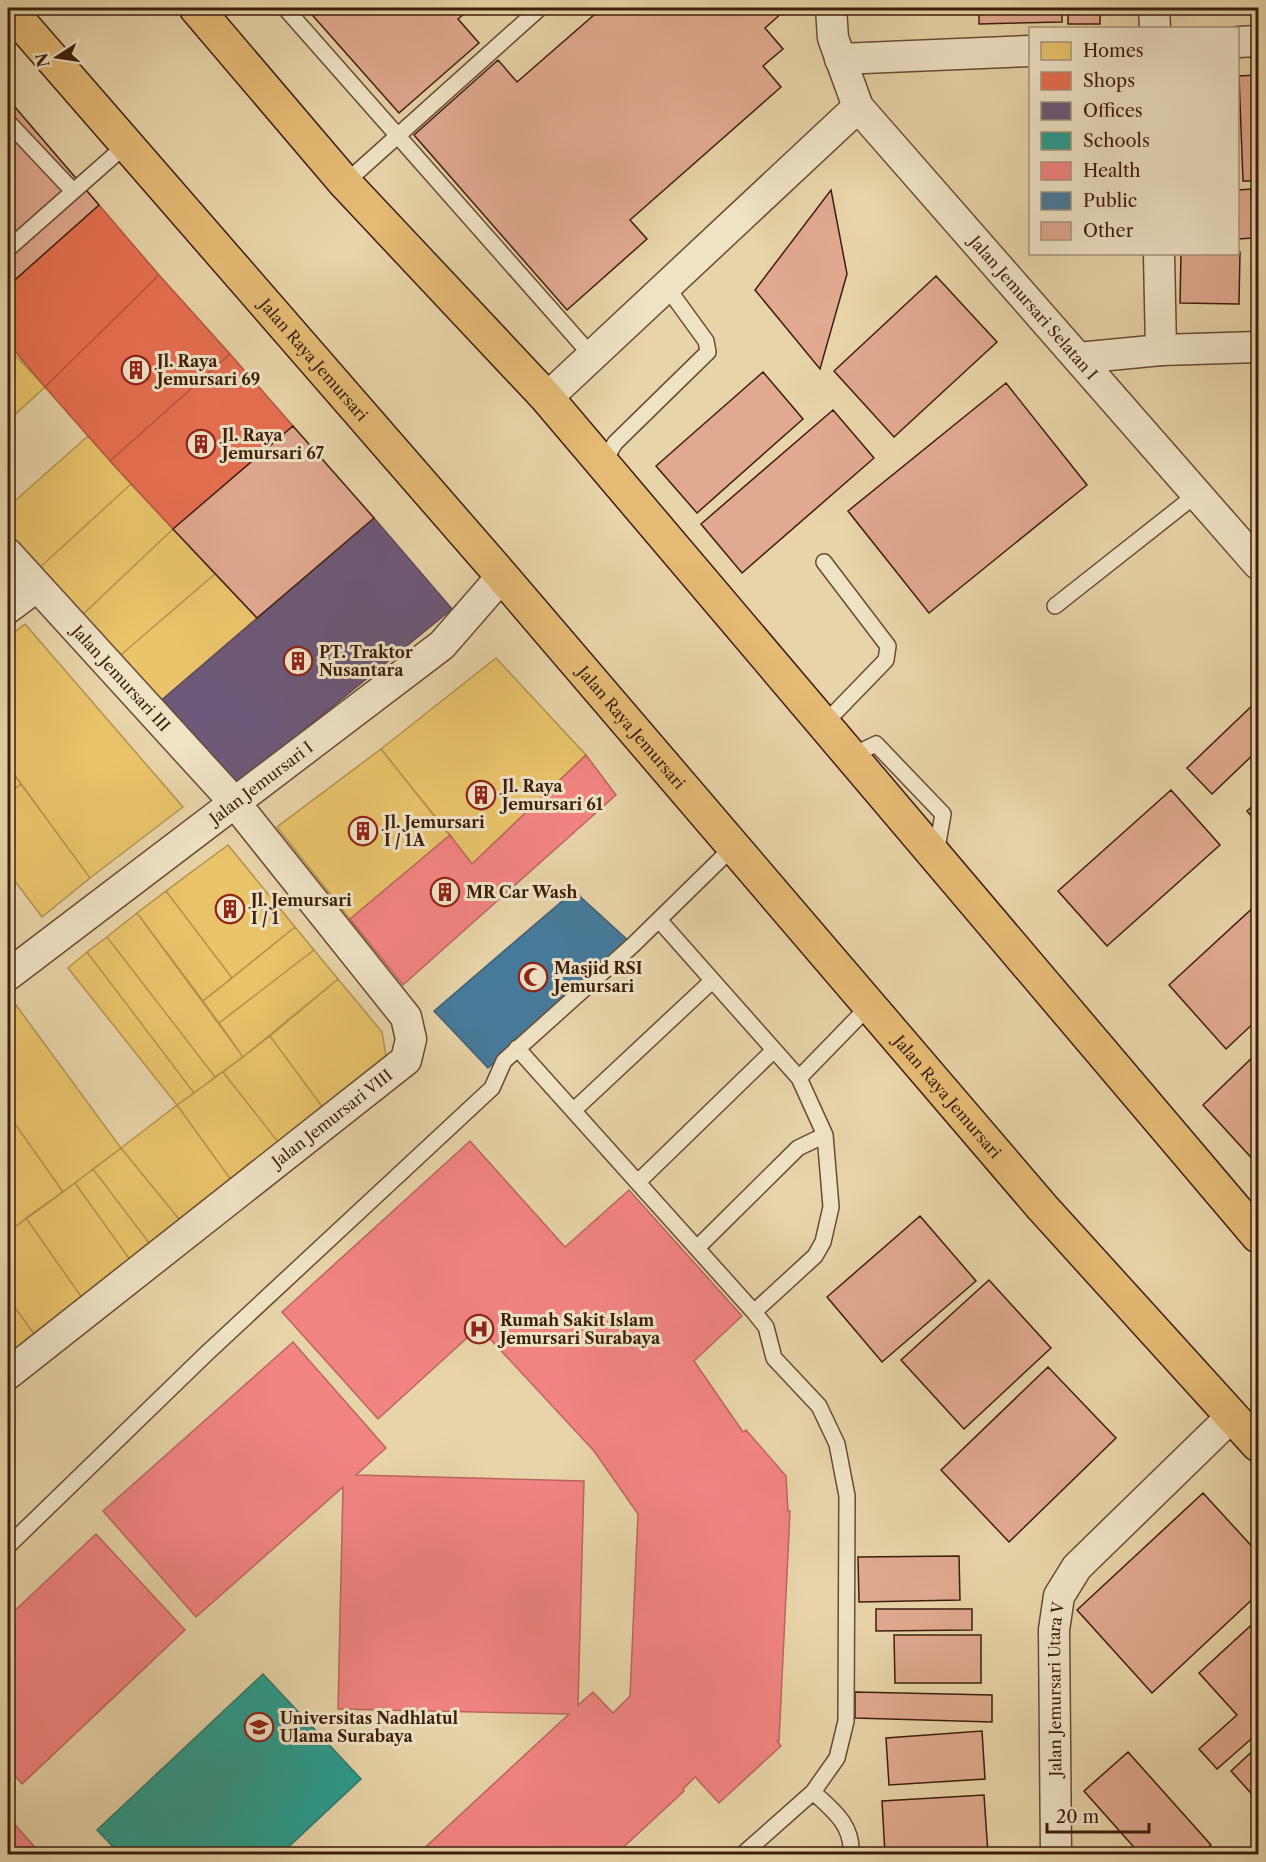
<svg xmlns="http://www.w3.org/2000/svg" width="1266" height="1862" font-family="'Libre Caslon Text',serif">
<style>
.homes{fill:#e9c46a;stroke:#b5924e;stroke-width:1.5}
.shops{fill:#e76f51;stroke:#b4573c;stroke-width:1.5}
.offices{fill:#6d597a;stroke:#5e4759;stroke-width:1.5}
.schools{fill:#2a9d8f;stroke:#2f7768;stroke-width:1.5}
.health{fill:#f28482;stroke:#bb655f;stroke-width:1.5}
.public{fill:#457b9d;stroke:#425f72;stroke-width:1.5}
.building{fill:#e1a990;stroke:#3c1e0c;stroke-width:1.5}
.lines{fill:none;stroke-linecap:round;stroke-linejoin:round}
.service-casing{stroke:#674c33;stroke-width:18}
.minor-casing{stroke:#674c33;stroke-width:33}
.primary-casing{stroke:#3c1e0c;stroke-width:36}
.service{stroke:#efe3c6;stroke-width:15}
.minor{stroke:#efe3c6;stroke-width:30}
.primary{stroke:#e4ba74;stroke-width:33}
.labels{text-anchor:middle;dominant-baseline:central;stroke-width:6;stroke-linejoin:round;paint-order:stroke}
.street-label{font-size:16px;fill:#3c1e0c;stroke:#efe3c6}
.poi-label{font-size:16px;font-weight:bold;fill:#3c1e0c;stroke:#efe3c6;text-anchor:start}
</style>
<rect width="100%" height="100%" fill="#e7d4a8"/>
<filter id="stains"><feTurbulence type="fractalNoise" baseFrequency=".00333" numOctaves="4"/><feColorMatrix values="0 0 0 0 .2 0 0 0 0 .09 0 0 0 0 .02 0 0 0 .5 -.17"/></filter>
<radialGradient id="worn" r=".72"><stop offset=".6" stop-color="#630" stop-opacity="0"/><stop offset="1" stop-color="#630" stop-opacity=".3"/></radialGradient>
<path class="homes" d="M 14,354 L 45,387 L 8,421 L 8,360 Z
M 88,436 L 131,484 L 36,571 L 8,540 L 8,507 Z
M 131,484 L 173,529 L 79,618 L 36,571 Z
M 173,529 L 215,574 L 116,659 L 79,618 Z
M 215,574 L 257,618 L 157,704 L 116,659 Z
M 25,624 L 183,807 L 90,878 L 8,766 L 8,637 Z
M 496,658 L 586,755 L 472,864 L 381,749 Z
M 381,749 L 450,835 L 350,919 L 277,827 Z
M 8,766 L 21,784 L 8,794 Z
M 21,784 L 90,878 L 42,917 L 8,872 L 8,794 Z
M 228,845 L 295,927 L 232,978 L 166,891 Z
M 166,891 L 232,978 L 203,1001 L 137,913 Z
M 137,913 L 243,1057 L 215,1077 L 107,937 Z
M 295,927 L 314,950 L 219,1023 L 203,1001 Z
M 107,937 L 215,1077 L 194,1093 L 87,952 Z
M 314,950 L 338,979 L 243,1057 L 219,1023 Z
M 87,952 L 194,1093 L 177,1105 L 68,968 Z
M 338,979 L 382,1032 L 387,1062 L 326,1112 L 270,1036 Z
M 16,1005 L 121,1148 L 63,1192 L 8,1114 L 8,1011 Z
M 270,1036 L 326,1112 L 282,1147 L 223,1072 Z
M 223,1072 L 282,1147 L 234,1184 L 177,1105 Z
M 177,1105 L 234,1184 L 183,1224 L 121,1148 Z
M 8,1114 L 63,1192 L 8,1232 Z
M 121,1148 L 183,1224 L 153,1248 L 93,1169 Z
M 93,1169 L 153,1248 L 133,1264 L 75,1183 Z
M 75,1183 L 133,1264 L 85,1302 L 26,1218 Z
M 26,1218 L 85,1302 L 37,1338 L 8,1298 L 8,1233 Z
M 8,1298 L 37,1338 L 8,1363 Z"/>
<path class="shops" d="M 99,205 L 159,275 L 45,387 L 8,343 L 8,286 Z
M 159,275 L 230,354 L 110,461 L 45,387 Z
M 230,354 L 293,426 L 173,529 L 110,461 Z"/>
<path class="offices" d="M 374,518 L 452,609 L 234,787 L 157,704 Z"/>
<path class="schools" d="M 263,1674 L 361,1779 L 281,1854 L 120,1854 L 97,1830 Z"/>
<path class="health" d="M 586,755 L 616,795 L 403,985 L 350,919 L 450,835 L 472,864 Z
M 470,1141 L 565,1247 L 629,1190 L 742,1316 L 694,1361 L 743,1432 L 746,1430 L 786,1476 L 788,1511 L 790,1511 L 779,1741 L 777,1741 L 781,1746 L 719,1803 L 695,1777 L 683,1789 L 684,1791 L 616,1854 L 418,1854 L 569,1714 L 338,1709 L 343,1487 L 196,1617 L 103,1511 L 293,1342 L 386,1448 L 356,1475 L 584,1481 L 578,1705 L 593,1692 L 613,1713 L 630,1696 L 638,1514 L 594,1451 L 479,1327 L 378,1419 L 282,1312 Z
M 96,1534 L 185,1630 L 22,1784 L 8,1768 L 8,1617 Z
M 8,1817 L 41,1854 L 8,1854 Z"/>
<path class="public" d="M 574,891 L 631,943 L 488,1068 L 434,1011 Z"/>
<path class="building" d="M 306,8 L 471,8 L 458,19 L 479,43 L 399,113 Z
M 602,8 L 779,8 L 783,12 L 765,28 L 783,49 L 763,66 L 781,87 L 630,220 L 647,239 L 567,310 L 414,135 L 498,60 L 517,82 Z
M 979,8 L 1062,8 L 1062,22 L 979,24 Z
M 1068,8 L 1100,8 L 1100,24 L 1068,24 Z
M 1258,75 L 1258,181 L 1243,181 L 1239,76 Z
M 8,99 L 99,205 L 8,286 Z
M 1251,189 L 1253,238 L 1238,239 L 1238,190 Z
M 831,190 L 847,274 L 820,369 L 755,290 Z
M 1238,252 L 1240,252 L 1239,304 L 1180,303 L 1181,254 Z
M 936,276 L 997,342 L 894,437 L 834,371 Z
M 763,372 L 803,419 L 697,513 L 656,466 Z
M 1006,383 L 1087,485 L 929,613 L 848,511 Z
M 833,410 L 874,458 L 742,573 L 701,524 Z
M 293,426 L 374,518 L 257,618 L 173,529 Z
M 1258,700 L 1258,750 L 1212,794 L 1187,768 Z
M 1171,790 L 1220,845 L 1107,946 L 1058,891 Z
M 1258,801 L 1258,824 L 1247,811 Z
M 1256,905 L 1258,908 L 1258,1019 L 1226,1049 L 1169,985 Z
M 1258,1052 L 1258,1165 L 1203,1105 Z
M 920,1216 L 976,1281 L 882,1362 L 827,1297 Z
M 989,1280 L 1051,1348 L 964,1429 L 901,1360 Z
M 1048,1367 L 1116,1438 L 1009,1542 L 941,1470 Z
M 1203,1493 L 1258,1553 L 1258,1594 L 1152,1693 L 1077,1610 Z
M 959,1556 L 960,1600 L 859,1602 L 858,1557 Z
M 876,1609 L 972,1609 L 972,1630 L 876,1631 Z
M 1258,1619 L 1258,1733 L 1217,1769 L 1199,1749 L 1237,1715 L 1199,1673 Z
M 894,1635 L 981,1635 L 981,1683 L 895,1683 Z
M 855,1692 L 992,1695 L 992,1722 L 855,1718 Z
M 982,1731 L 985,1779 L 889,1785 L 886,1738 Z
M 1258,1746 L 1258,1801 L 1231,1771 Z
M 1128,1752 L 1211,1845 L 1200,1854 L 1140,1854 L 1084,1791 Z
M 984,1795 L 988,1854 L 885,1854 L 882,1801 Z"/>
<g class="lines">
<g class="service-casing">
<path id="service" d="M 285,8 L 592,356
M 8,122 L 73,191
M 345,183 L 540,8
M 8,249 L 127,144
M 602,465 L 615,443 L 708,352 L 706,341 L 666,286
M 824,562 L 888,646 L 886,660 L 824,724
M 1055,606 L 1197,494
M 851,756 L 876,744 L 943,814 L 936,854
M 659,920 L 799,1078 L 825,1135 L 831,1207 L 823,1242 L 815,1256 L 754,1312 L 766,1327 L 774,1358 L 819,1406 L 837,1444 L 847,1496 L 846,1721 L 837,1758 L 813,1792 L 743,1854
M 517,1048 L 754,1312
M 799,1078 L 870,1005
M 574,1110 L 712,981
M 638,1182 L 774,1050
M 698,1247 L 798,1148 L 825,1135
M 8,1546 L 206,1354 L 492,1088 L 504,1061 L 633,945 L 733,847
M 813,1792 C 833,1810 853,1825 851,1854"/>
</g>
<g class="minor-casing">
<g id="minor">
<path id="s1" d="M 831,8 L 833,38 L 858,107 L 1258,564"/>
<path d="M 1154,8 L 1155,28"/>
<path d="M 1238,42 L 1258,41"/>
<path d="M 840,59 L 1030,51"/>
<path d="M 1161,350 L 1258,347"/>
<path d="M 1078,358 L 1161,350 L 1159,254"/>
<path d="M 547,398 L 858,107"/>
<path id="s2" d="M 8,554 L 235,803 L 406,1017 L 411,1039 L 406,1060 L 8,1374"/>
<path d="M 8,608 L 36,587"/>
<path id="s3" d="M 8,975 L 442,645 L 502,576"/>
<path id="s4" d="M 1056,1854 L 1054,1630 L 1059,1596 L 1077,1567 L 1232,1416"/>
</g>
</g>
<g class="primary-casing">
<g id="primary">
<path id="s5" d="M 8,8 L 502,576 L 1042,1207 L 1258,1445"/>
<path d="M 196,8 L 345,183 L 547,398 L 1258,1236"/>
</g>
</g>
<use href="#service" class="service"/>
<use href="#minor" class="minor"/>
<use href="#primary" class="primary"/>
</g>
<defs>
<g id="building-ring" transform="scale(1.5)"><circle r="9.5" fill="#efe3c6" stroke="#8f2418" stroke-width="1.5"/><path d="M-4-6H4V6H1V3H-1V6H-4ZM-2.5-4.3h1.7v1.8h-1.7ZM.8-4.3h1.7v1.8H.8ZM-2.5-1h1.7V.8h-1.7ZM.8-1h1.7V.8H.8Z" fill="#8f2418"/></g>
<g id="mosque-ring" transform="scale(1.5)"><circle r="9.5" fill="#efe3c6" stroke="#8f2418" stroke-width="1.5"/><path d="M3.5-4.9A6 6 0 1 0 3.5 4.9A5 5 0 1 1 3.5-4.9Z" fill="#8f2418"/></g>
<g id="hospital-ring" transform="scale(1.5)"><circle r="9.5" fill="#efe3c6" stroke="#8f2418" stroke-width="1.5"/><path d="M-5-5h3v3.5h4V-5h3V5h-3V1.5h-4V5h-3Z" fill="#8f2418"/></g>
<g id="university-ring" transform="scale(1.5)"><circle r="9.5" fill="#efe3c6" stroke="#8f2418" stroke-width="1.5"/><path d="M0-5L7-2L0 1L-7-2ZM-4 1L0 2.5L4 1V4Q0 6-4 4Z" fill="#8f2418"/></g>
</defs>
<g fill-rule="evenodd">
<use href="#building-ring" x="136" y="370"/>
<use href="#building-ring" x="201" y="444"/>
<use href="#building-ring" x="298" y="661"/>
<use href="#building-ring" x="481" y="795"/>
<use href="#building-ring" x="363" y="831"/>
<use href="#building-ring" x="445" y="892"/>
<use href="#building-ring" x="230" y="909"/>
<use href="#mosque-ring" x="533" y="977"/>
<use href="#hospital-ring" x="479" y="1329"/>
<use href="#university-ring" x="259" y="1727"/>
</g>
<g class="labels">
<g class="street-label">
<text stroke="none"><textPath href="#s1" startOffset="370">Jalan Jemursari Selatan I</textPath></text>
<text stroke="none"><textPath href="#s5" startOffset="466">Jalan Raya Jemursari</textPath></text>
<text stroke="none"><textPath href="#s2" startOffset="168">Jalan Jemursari III</textPath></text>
<text stroke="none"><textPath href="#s5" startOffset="952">Jalan Raya Jemursari</textPath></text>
<text stroke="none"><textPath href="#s3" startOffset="318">Jalan Jemursari I</textPath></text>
<text stroke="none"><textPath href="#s5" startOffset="1438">Jalan Raya Jemursari</textPath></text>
<text transform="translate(332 1118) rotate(-38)">Jalan Jemursari VIII</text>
<text stroke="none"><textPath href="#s4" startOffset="165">Jalan Jemursari Utara V</textPath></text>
</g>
<g class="poi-label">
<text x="157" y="361">Jl. Raya<tspan x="157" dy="18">Jemursari 69</tspan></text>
<text x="222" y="435">Jl. Raya<tspan x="222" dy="18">Jemursari 67</tspan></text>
<text x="319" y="652">PT. Traktor<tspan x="319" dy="18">Nusantara</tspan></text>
<text x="502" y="786">Jl. Raya<tspan x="502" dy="18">Jemursari 61</tspan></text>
<text x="384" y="822">Jl. Jemursari<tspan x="384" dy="18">I / 1A</tspan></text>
<text x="466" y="892">MR Car Wash</text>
<text x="251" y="900">Jl. Jemursari<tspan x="251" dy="18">I / 1</tspan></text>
<text x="554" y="968">Masjid RSI<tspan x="554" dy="18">Jemursari</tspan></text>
<text x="500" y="1320">Rumah Sakit Islam<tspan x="500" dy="18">Jemursari Surabaya</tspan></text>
<text x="280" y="1718">Universitas Nadhlatul<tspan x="280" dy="18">Ulama Surabaya</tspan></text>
</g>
</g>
<rect width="1266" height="1862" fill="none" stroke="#e7d4a8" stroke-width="30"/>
<rect x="9" y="9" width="1248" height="1844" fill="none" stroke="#3c1e0c" stroke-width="3"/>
<rect x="15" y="15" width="1236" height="1832" fill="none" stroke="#3c1e0c" stroke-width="1.5"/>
<rect x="1029" y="27" width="210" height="228" fill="#efe3c6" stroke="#a7947c" stroke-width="1.5"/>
<rect x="1041" y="42" width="30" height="18" fill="#e9c46a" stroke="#a7947c" stroke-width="1.5"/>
<text x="1083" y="57" font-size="18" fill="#3c1e0c">Homes</text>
<rect x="1041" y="72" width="30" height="18" fill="#e76f51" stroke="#a7947c" stroke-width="1.5"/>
<text x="1083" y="87" font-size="18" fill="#3c1e0c">Shops</text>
<rect x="1041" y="102" width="30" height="18" fill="#6d597a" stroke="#a7947c" stroke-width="1.5"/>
<text x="1083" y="117" font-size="18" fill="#3c1e0c">Offices</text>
<rect x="1041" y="132" width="30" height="18" fill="#2a9d8f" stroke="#a7947c" stroke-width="1.5"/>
<text x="1083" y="147" font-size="18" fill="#3c1e0c">Schools</text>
<rect x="1041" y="162" width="30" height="18" fill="#f28482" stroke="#a7947c" stroke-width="1.5"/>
<text x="1083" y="177" font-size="18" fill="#3c1e0c">Health</text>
<rect x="1041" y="192" width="30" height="18" fill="#457b9d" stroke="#a7947c" stroke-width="1.5"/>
<text x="1083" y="207" font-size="18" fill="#3c1e0c">Public</text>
<rect x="1041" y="222" width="30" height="18" fill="#e1a990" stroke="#a7947c" stroke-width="1.5"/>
<text x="1083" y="237" font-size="18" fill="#3c1e0c">Other</text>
<g transform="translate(57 57) rotate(258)" stroke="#efe3c6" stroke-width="4.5" paint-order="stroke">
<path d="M0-4.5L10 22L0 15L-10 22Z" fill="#3c1e0c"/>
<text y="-9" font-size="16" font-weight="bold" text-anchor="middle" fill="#3c1e0c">N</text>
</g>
<path d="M1047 1823v9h102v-9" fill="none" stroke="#3c1e0c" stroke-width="3"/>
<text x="1056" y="1823" font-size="18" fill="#3c1e0c" stroke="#efe3c6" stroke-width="4.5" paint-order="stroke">20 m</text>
<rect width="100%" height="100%" filter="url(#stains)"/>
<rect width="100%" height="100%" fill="url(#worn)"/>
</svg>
